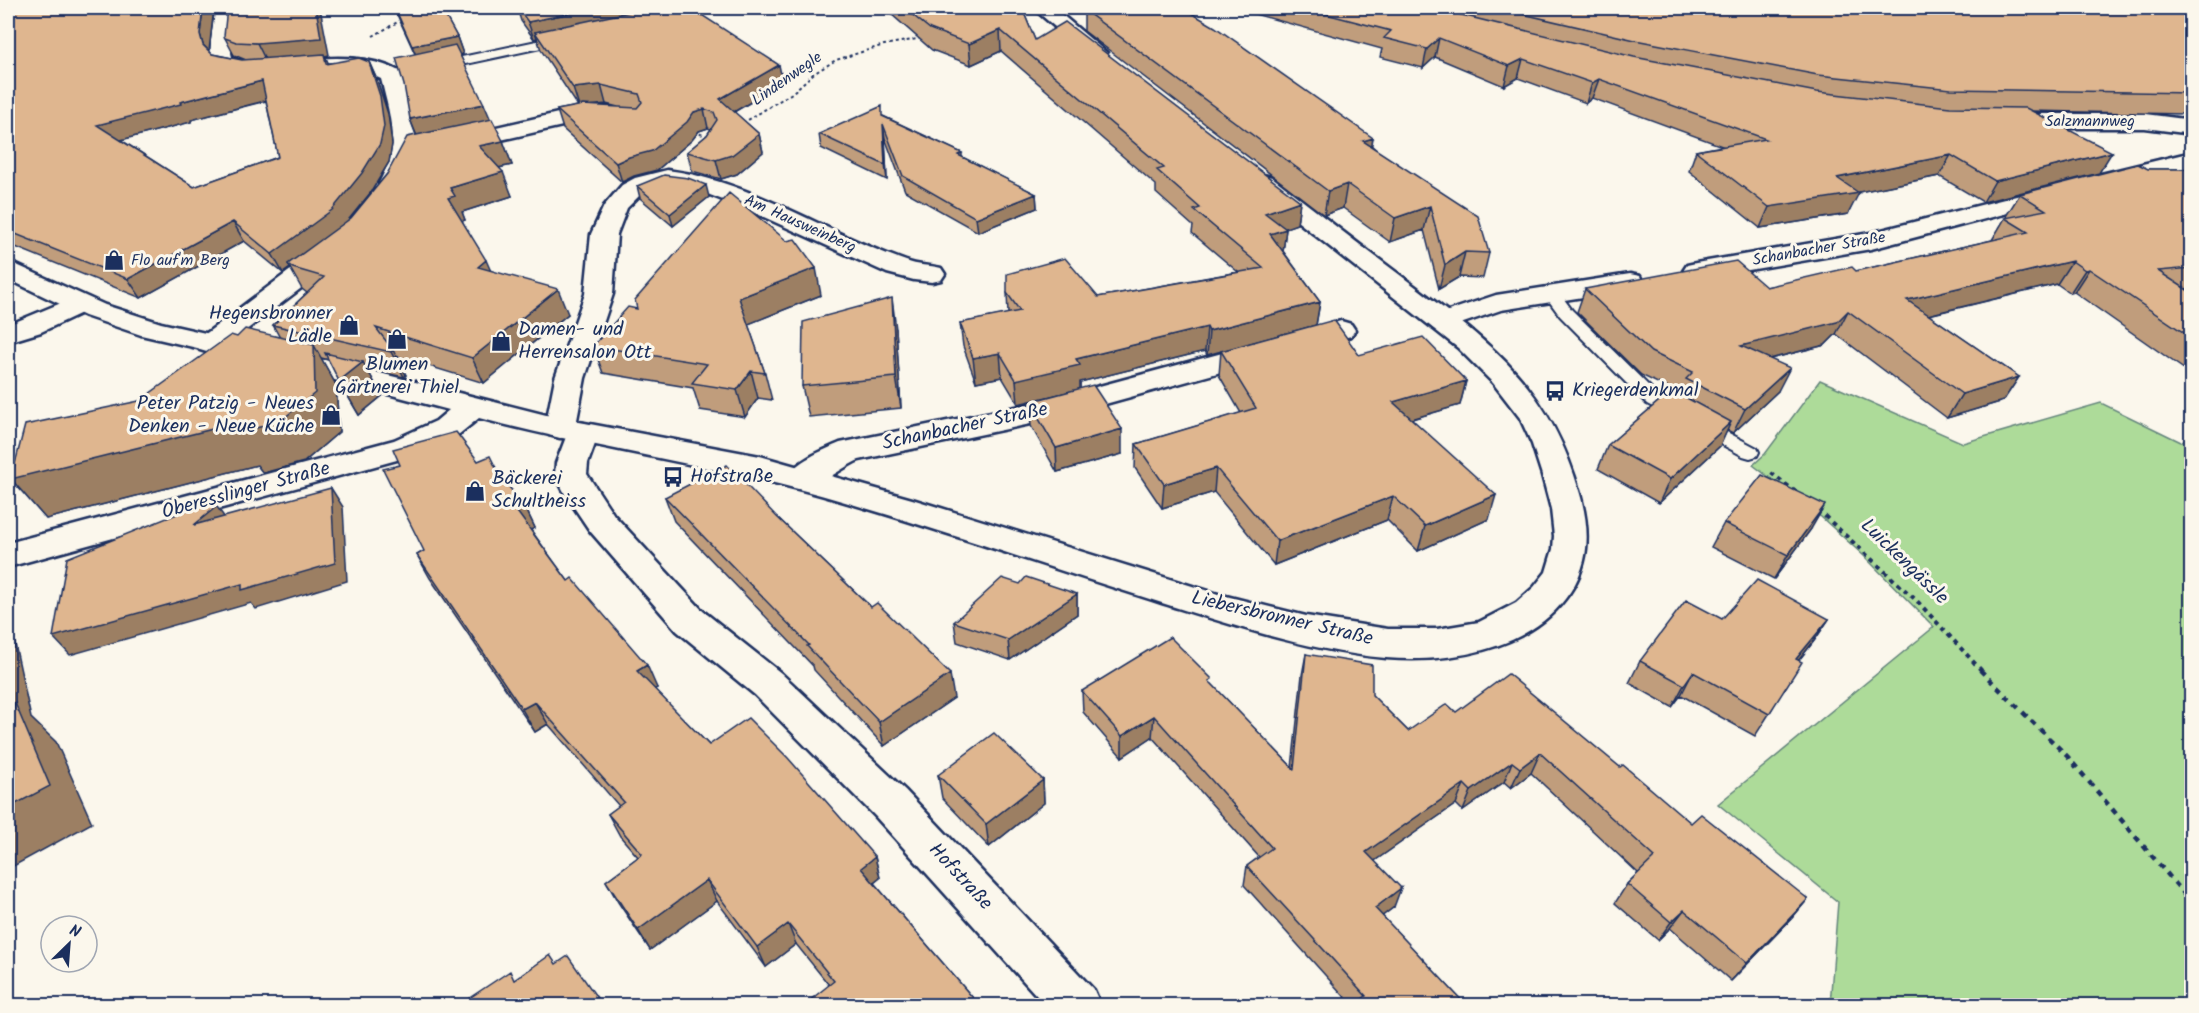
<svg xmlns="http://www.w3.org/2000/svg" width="2199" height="1013" font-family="Kalam,sans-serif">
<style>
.green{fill:#addb99;stroke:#64857c;stroke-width:1.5}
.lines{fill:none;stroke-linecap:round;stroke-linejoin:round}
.lane-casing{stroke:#1b2f5e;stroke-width:4}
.street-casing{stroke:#1b2f5e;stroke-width:5}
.secondary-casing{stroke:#1b2f5e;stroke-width:5}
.path-far2{stroke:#1b2f5e;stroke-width:2;stroke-dasharray:3 3;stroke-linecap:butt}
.path-far1{stroke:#1b2f5e;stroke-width:4;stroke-dasharray:4.5 4.5;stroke-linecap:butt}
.path{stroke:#1b2f5e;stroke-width:4.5;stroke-dasharray:6 6;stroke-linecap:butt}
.lane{fill:#fbf7ec;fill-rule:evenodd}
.street{fill:#fbf7ec;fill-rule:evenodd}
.secondary{fill:#fbf7ec;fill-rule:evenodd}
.wall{fill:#c09d7b;stroke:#1b2f5e;stroke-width:1.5;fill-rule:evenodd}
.shaded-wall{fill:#9c7f64;stroke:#1b2f5e;stroke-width:1.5}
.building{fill:#dfb68f;stroke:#1b2f5e;stroke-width:1.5;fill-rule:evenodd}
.labels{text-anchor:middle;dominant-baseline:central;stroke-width:6;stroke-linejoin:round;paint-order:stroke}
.far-street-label{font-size:16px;fill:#1b2f5e;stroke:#fbf7ec}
.far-poi-label{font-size:16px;fill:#1b2f5e;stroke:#fbf7ec;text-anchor:start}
.poi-label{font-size:20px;fill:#1b2f5e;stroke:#fbf7ec;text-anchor:start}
.street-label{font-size:20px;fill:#1b2f5e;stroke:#fbf7ec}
</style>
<rect width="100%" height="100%" fill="#fbf7ec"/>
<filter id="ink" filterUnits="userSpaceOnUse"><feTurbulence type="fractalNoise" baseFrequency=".0167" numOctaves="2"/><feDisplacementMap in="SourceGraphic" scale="12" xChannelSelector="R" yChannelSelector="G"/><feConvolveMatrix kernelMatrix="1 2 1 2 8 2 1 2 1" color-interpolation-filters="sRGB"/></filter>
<g filter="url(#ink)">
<path class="green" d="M 1820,380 L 1963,443 L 2101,403 L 2181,442 L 2191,434 L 2191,1005 L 1830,1005 L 1838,902 L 1718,804 L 1934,627 L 1864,556 L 1821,517 L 1753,465 L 1765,454 Z"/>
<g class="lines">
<g class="lane-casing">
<path id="lane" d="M 565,35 L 571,39 L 569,42 L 391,80 L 385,76 L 391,72 Z
M 1552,289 L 1558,291 L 1572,310 L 1659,396 L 1757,448 L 1759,452 L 1757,456 L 1750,458 L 1743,456 L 1647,404 L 1560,316 L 1544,294 Z"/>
</g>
<g class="street-casing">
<path id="street" d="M 216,8 L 235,8 L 231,53 L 232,57 L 238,60 C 291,67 349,45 399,71 C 404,79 405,89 408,98 C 418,131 420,159 400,188 L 391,190 L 382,188 L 379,183 C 400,145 391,119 381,79 C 369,72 350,71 336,69 C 311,68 223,87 212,58 C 208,48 214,19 216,8 Z
M 603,106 L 611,108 L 614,113 L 611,118 L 580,122 L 457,150 L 449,148 L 445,143 L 449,138 L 457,136 L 580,108 Z
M 2007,114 L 2145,114 L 2192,120 L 2192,134 L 2145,128 L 2007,128 L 1999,126 L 1996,121 L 1999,116 Z
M 2192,152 L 2192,166 L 2106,187 L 2097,185 L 2094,180 L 2097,175 Z
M 667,170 C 752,181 825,233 906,261 C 917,266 930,265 941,268 L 945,274 L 941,280 L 932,282 L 914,280 L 887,273 L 746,209 L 692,188 L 667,184 L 653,188 L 640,195 L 627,208 L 617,234 L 613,294 L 585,378 L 576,425 L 583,423 L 594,426 L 599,433 L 588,463 L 587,474 L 614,515 L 703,611 L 781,673 L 905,790 L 1094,990 L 1101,1006 L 1046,1006 L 875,816 L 755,695 L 677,631 L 590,531 L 565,494 L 555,474 L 556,463 L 566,437 L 560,438 L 549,435 L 545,428 L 555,378 L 585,294 L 591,234 L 604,206 L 622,185 L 635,178 Z
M 2056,186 L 2065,188 L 2068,193 L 2065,198 L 1871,249 L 1696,279 L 1687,277 L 1683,271 L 1687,265 L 1696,263 L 1870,233 Z
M 333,243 L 342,245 L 346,251 L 342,257 L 220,350 L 210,353 L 200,350 L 196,344 L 200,338 L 324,245 Z
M 1630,274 L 1640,276 L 1643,282 L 1640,288 L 1501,310 L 1443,330 L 1433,328 L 1429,322 L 1433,316 L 1496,295 Z
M 78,296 L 88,298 L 92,304 L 88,310 L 41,332 L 8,342 L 8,325 Z
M 1341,321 L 1351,324 L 1355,330 L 1351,336 L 1040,422 L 859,460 C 836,470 815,493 791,486 L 786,478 C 796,461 822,451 840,443 L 1040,402 Z"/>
</g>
<g class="secondary-casing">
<path id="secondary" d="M 1033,8 L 1054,8 L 1107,53 L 1104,57 L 1097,59 L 1090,57 Z
M 1263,175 L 1272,177 C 1315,210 1357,243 1400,275 C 1488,342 1549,383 1580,494 C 1591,533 1590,567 1565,599 C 1526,651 1446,663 1386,658 C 1309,651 1235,626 1162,603 C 1056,570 951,533 845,502 C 724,466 600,450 479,418 L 458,435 L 415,455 L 8,567 L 8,543 L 394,440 L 436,421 L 449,410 L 327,378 L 141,335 L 85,316 L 8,279 L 8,261 L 105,305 L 161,323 L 356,367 L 558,418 L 760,456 L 912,499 L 1218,594 L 1306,616 L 1388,629 L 1437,629 L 1479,622 L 1516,603 L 1534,587 L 1546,572 L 1553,549 L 1554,536 L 1551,509 L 1542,475 L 1532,444 L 1520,418 L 1493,383 L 1458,348 L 1254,187 L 1251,182 L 1254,177 Z"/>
</g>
<path class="path-far2" d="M 373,36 L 403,19
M 743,123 L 792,93 L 813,74 L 836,60 L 884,45 L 923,38
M 694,132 L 710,137"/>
<path class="path-far1" d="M 1771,473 L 1796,492
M 1818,510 L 1917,601 L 1982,671"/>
<path class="path" d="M 1980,670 L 2067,756 L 2192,903"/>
<use href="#lane" class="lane"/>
<use href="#street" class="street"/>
<use href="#secondary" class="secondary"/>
</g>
<path class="wall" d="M 8,8 L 214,8 L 209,51 L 212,54 L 242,60 L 246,60 L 234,55 L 225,38 L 329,55 L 325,56 L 328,63 L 369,62 L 377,80 L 388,114 L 392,144 L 389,162 L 371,192 L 351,218 L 387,174 L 416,135 L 410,119 L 415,54 L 394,8 L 441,8 L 457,37 L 463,54 L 460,55 L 490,120 L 503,141 L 512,165 L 499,168 L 512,196 L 462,212 L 465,220 L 462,221 L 490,270 L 568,314 L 484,383 L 396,356 L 406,375 L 404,377 L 367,369 L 382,396 L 359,415 L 339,381 L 329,360 L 321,358 L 336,385 L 339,432 L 304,462 L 263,473 L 257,465 L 46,519 L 11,479 L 139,401 L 237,337 L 280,338 L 273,325 L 307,293 L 302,289 L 290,268 L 283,273 L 244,241 L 141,298 L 8,244 ZM 266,101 L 278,157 L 194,187 L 121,140 L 191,122 L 191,120 Z
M 517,8 L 691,8 L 783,83 L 734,112 L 759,134 L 763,152 L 737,174 L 721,179 L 692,171 L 687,152 L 707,135 L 711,129 L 708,128 L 699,131 L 692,140 L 657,170 L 634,176 L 622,182 L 563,129 L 557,110 L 578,106 L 541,50 L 537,38 L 534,39 L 521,21 ZM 606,104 L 618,107 L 593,105 Z
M 889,8 L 1022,8 L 1035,40 L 1300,201 L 1297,224 L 1285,228 L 1286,229 L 1283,251 L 1320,302 L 1316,325 L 1359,355 L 1466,381 L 1460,405 L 1412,419 L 1489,519 L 1418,551 L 1387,520 L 1274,565 L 1214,492 L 1162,508 L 1135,468 L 1136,444 L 1241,413 L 1219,375 L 1221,351 L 1207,355 L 1205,351 L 1080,382 L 1080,389 L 1122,454 L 1057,472 L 1031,426 L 1029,402 L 1077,390 L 1018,404 L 1002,377 L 976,382 L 963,346 L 960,323 L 1008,314 L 1007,293 L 1098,297 L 1238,272 L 1192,233 L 1193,226 L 1156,193 L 1156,185 L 1001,51 L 971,65 L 932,50 L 890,13 Z
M 1233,8 L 2192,8 L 2192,117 L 2186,114 L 2032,111 L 2099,173 L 1983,202 L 1939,176 L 1858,192 L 1848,214 L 1760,228 L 1689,171 L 1696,151 L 1722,146 L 1592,98 L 1586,103 L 1518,78 L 1504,86 L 1435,57 L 1423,68 L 1380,57 L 1382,49 Z
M 1084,10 L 1372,146 L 1489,253 L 1483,278 L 1459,277 L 1439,289 L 1424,230 L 1390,242 L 1343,208 L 1324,215 L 1084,31 Z
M 883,116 L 962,153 L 962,157 L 1036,194 L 1037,208 L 978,232 L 905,191 L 885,138 L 887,180 L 821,148 L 819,134 Z
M 2148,169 L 2192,169 L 2192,289 L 2187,289 L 2192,293 L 2192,371 L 2188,372 L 2074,292 L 2070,293 L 2057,284 L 1929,315 L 2019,377 L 2003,401 L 1947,418 L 1836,334 L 1825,345 L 1770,359 L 1778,391 L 1733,433 L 1727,430 L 1720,446 L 1659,503 L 1598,469 L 1608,445 L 1672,390 L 1641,375 L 1577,312 L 1585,289 L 1766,287 L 1856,271 L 1992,240 L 2005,218 L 2007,217 L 2006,216 L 2020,194 Z
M 637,186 L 709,197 L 673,226 L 640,198 Z
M 821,295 L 748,324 L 765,373 L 772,400 L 758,398 L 745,417 L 700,410 L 693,388 L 603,373 L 593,346 L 637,309 Z
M 896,329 L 901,408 L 809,417 L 802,386 Z
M 478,461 L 524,505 L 535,528 L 531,530 L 568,581 L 657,688 L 654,689 L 709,745 L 875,857 L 880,878 L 874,883 L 979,1005 L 829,985 L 796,944 L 766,967 L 717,901 L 650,950 L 618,902 L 606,881 L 638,857 L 620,836 L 608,814 L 619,806 L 548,724 L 535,732 L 430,578 L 417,555 L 424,551 Z
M 665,497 L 777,517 L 871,607 L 954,698 L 884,746 L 814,670 L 813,666 L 674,521 Z
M 1724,523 L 1811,529 L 1774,579 L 1711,547 Z
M 1020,584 L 1077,594 L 1077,614 L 1010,660 L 957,642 L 954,622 Z
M 1722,619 L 1829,619 L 1814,641 L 1799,660 L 1769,714 L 1755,736 L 1681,695 L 1672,707 L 1629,683 L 1640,661 Z
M 1306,654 L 1372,695 L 1408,731 L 1456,712 L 1620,767 L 1691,823 L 1808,899 L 1792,918 L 1731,981 L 1670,928 L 1658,940 L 1615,903 L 1627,884 L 1638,873 L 1531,773 L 1511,788 L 1504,782 L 1463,811 L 1456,804 L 1374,861 L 1394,907 L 1382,916 L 1466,1005 L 1352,1005 L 1244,885 L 1247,866 L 1259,857 L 1152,737 L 1122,757 L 1083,712 L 1082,691 L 1212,684 L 1292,767 L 1302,675 Z
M 938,775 L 1043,780 L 1044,803 L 989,847 L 942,798 Z"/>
<path class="shaded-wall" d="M 203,8 L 214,8 L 209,51 L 203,45 L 200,34 Z
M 316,8 L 320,8 L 329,55 L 325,56 L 332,71 L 266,61 L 257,43 Z
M 595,8 L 625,8 L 629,19 L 535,32 L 537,38 L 534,39 L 528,22 Z
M 1000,30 L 1001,51 L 971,65 L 969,44 Z
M 457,37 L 463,54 L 420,64 L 412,46 Z
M 1439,38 L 1435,57 L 1423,68 L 1427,49 Z
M 1523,59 L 1518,78 L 1504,86 L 1509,66 Z
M 369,62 L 377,80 L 388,114 L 392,144 L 389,162 L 371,192 L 341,229 L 288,264 L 290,268 L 283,273 L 272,254 Z
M 779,65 L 783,83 L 725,117 L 720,99 Z
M 1599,79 L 1592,98 L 1586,103 L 1592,83 Z
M 262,81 L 272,99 L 191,120 L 191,122 L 109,143 L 97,125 L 180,102 Z
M 601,85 L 606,104 L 579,107 L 573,88 Z
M 484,104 L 493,125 L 419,141 L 410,119 Z
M 704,109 L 708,128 L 699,131 L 692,140 L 657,170 L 634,176 L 622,182 L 616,163 L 629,157 L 694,112 Z
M 883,124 L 885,138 L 887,180 L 885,165 Z
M 759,134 L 763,152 L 737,174 L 721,179 L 716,160 Z
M 1373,138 L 1369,161 L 1363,141 Z
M 503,141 L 512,165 L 488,170 L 479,146 Z
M 2112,152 L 2099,173 L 1983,202 L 1995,181 Z
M 1951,155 L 1939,176 L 1849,194 L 1859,193 L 1848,214 L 1760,228 L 1769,207 L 1837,178 Z
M 503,172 L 512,196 L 462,212 L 465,220 L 458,222 L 448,198 L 450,188 Z
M 1347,184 L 1343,208 L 1324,215 L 1328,191 Z
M 706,185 L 709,197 L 673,226 L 670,214 Z
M 1036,194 L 1037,208 L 978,232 L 976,218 Z
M 1300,201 L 1297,224 L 1263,236 L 1265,213 Z
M 1430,206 L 1424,230 L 1390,242 L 1395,218 Z
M 233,222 L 244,241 L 141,298 L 128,279 Z
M 1286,229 L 1283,252 L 1270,234 Z
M 1465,252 L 1459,277 L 1439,289 L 1445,265 Z
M 486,260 L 497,285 L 478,267 Z
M 2072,261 L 2057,284 L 1894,323 L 1907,300 Z
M 816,268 L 821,295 L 746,325 L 739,298 Z
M 2089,269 L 2074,292 L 2070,293 L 2085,270 Z
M 558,289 L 568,314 L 484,383 L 472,358 Z
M 892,298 L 896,329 L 901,408 L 896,377 Z
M 1320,302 L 1316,325 L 1207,355 L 1209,331 Z
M 1848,311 L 1836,334 L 1825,345 L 1730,369 L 1741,346 Z
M 1207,327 L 1205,351 L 1080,382 L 1080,389 L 1018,404 L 1016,380 L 1076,359 Z
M 314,345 L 336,385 L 339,432 L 304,462 L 263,473 L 257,465 L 46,519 L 11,479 Z
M 393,350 L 406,375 L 404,377 L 391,352 Z
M 1000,353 L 1002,377 L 976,382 L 973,358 Z
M 363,362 L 382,396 L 359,415 L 339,381 Z
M 1790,368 L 1778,391 L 1733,433 L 1745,409 Z
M 751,371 L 758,398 L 745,417 L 737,390 Z
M 2019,377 L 2003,401 L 1947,418 L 1962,394 Z
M 1466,381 L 1460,405 L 1387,426 L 1393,402 Z
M 1731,422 L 1720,446 L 1659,503 L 1670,479 Z
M 1122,429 L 1122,454 L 1057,472 L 1056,448 Z
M 1216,468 L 1214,492 L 1162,508 L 1164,484 Z
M 331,488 L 343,507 L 347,581 L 256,609 L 251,603 L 70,655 L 53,637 Z
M 1496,495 L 1489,519 L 1418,551 L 1425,526 Z
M 1393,496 L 1387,520 L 1274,565 L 1277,541 Z
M 212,500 L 225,518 L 194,525 Z
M 524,505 L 535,528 L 526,532 L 515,509 Z
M 1825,505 L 1811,529 L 1774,579 L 1788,555 Z
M 1077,594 L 1077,614 L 1010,660 L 1008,640 Z
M 8,612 L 31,718 L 56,742 L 92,823 L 8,869 Z
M 1829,619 L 1814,641 L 1782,681 L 1796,659 Z
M 647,665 L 657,688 L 647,694 L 637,671 Z
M 1693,672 L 1681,695 L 1672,707 L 1684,685 Z
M 950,674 L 954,698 L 884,746 L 879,722 Z
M 535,702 L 548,724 L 535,732 L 522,709 Z
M 1154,716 L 1152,737 L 1122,757 L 1122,736 Z
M 1540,753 L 1531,773 L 1511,788 L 1520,768 Z
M 1512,762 L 1504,782 L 1463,811 L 1471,791 Z
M 1043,780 L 1044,803 L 989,847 L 986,824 Z
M 1464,784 L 1456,804 L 1360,871 L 1366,852 Z
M 875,857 L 880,878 L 866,889 L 861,868 Z
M 707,880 L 717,901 L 650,950 L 638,930 Z
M 1401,888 L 1394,907 L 1368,927 L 1375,908 Z
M 1808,899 L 1792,918 L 1731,981 L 1747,963 Z
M 1684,910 L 1670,928 L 1658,940 L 1671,922 Z
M 788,924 L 796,944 L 766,967 L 757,947 Z"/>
<path class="building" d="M 8,8 L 203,8 L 200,34 L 203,45 L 212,54 L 242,60 L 324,54 L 326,64 L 359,58 L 369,62 L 380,96 L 384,126 L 380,144 L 362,173 L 332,210 L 272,254 L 233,222 L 128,279 L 8,231 ZM 262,81 L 278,157 L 194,187 L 97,125 L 181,104 L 180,102 Z
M 227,8 L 316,8 L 321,38 L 257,43 L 236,42 L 225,38 L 224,36 Z
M 395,8 L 441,8 L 457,37 L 412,46 Z
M 518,8 L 595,8 L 528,22 Z
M 631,8 L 691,8 L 779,65 L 720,99 L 759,134 L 732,155 L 716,160 L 687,152 L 707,135 L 717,120 L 714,112 L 704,109 L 694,112 L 687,122 L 652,151 L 629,157 L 616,163 L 557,110 L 583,105 L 637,108 L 642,102 L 639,94 L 601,85 L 573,88 L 535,32 L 629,12 Z
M 904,8 L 1022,8 L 1035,40 L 1065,22 L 1300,201 L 1265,213 L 1286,229 L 1270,234 L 1320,302 L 1209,331 L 1207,327 L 1076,359 L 1080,365 L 1016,380 L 1000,353 L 973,358 L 960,323 L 1020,311 L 1007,293 L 1007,274 L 1065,258 L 1098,297 L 1263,268 L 1194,210 L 1200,208 L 1157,170 L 1164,168 L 1000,30 L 969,44 L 930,29 Z
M 1088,8 L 1183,8 L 1215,27 L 1373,138 L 1363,141 L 1478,216 L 1489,253 L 1465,252 L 1445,265 L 1430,206 L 1395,218 L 1347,184 L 1328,191 L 1084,10 Z
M 1303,8 L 1433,8 L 1634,57 L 1817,92 L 1950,107 L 2026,108 L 2112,152 L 1995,181 L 1951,155 L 1837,178 L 1859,193 L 1769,207 L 1696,151 L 1766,139 L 1599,79 L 1592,83 L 1523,59 L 1509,66 L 1439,38 L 1427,49 L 1384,38 L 1391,31 Z
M 1497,8 L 2192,8 L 2192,93 L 1951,89 L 1818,75 L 1635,40 Z
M 455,45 L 484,104 L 410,119 L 404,85 L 396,58 Z
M 882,106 L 882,116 L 962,153 L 958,155 L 1036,194 L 976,218 L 903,176 L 883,124 L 885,165 L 819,134 Z
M 492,119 L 503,141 L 479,146 L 503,172 L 450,188 L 455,196 L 448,198 L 486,260 L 478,267 L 558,289 L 472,358 L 376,328 L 393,350 L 391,352 L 273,325 L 324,277 L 293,268 L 288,264 L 351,218 L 387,174 L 407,137 Z
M 2138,164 L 2148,169 L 2192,169 L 2192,268 L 2158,271 L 2192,293 L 2192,338 L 2089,269 L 2085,270 L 2072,261 L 1907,300 L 2019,377 L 1962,394 L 1848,311 L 1837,322 L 1741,346 L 1790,368 L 1745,409 L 1686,379 L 1693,372 L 1651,352 L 1585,289 L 1736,261 L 1766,287 L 1852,267 L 1856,271 L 2028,232 L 2005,218 L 2046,210 L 2020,194 Z
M 664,175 L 688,178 L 706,185 L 670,214 L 637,186 Z
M 729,193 L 787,241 L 795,239 L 816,268 L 739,298 L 765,373 L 751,371 L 737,390 L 692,383 L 707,364 L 593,346 L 628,307 L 637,309 L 635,300 Z
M 892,298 L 896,377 L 802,386 L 803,322 Z
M 1334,320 L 1359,355 L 1423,337 L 1466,381 L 1393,402 L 1496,495 L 1425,526 L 1393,496 L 1277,541 L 1216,468 L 1164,484 L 1136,444 L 1256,408 L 1221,351 Z
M 245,329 L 314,345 L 315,393 L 279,422 L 236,433 L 233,424 L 11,479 L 25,425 L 139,401 L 231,335 L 237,337 Z
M 325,353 L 363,362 L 339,381 Z
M 1093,385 L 1122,429 L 1056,448 L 1029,402 Z
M 1672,390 L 1731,422 L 1670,479 L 1608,445 Z
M 456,432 L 478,461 L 490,456 L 500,476 L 524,505 L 515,509 L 568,581 L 572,578 L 647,665 L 637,671 L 709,745 L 748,718 L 788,758 L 875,857 L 861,868 L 979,1005 L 804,1005 L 834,981 L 788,924 L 757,947 L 707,880 L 638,930 L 606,881 L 642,854 L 608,814 L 624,802 L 535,702 L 522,709 L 417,555 L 424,551 L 383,469 L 400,465 L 393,449 Z
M 727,465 L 777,517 L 871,607 L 877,603 L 950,674 L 879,722 L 807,646 L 809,645 L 665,497 Z
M 1762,475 L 1825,505 L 1788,555 L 1724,523 Z
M 331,488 L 335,563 L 242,590 L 242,584 L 53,637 L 67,558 L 212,500 L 216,507 L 194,525 Z
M 1026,577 L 1077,594 L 1008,640 L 954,622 L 1002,578 L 1020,584 Z
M 1757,580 L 1829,619 L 1796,659 L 1802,662 L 1769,714 L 1693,672 L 1684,685 L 1640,661 L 1686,600 L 1722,619 Z
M 1170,637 L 1212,679 L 1209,681 L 1294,769 L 1306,654 L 1372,665 L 1372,695 L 1408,731 L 1447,704 L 1456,712 L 1508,674 L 1620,767 L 1623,765 L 1691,823 L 1701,814 L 1808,899 L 1747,963 L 1684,910 L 1671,922 L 1627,884 L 1655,857 L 1540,753 L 1520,768 L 1512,762 L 1471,791 L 1464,784 L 1366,852 L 1401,888 L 1375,908 L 1466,1005 L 1354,1005 L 1366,996 L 1247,866 L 1272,848 L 1154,716 L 1122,736 L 1082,691 Z
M 15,703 L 50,786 L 8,808 L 8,742 Z
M 994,733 L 1043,780 L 986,824 L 938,775 Z
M 550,955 L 556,964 L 568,956 L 602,1005 L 459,1005 L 510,971 L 514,980 Z"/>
</g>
<defs>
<g id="shop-bare" transform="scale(1.62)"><path d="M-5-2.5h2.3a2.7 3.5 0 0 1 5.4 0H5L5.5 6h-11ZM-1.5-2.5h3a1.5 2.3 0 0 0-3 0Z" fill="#1b2f5e" stroke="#fbf7ec" stroke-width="2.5" paint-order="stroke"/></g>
<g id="bus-bare" transform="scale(1.62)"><path d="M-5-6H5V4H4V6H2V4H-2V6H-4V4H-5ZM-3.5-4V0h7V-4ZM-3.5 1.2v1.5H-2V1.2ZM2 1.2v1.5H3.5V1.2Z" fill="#1b2f5e" stroke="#fbf7ec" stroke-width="2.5" paint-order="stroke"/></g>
</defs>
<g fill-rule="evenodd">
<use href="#shop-bare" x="114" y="260"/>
<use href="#shop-bare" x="349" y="325"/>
<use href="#shop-bare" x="397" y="339"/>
<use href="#shop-bare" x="501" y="341"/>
<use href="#bus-bare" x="1555" y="391"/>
<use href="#shop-bare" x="331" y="415"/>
<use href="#bus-bare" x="673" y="477"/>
<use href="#shop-bare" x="475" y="491"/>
</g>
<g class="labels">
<g class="far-street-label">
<text transform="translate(787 79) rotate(-35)">Lindenwegle</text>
<text x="2090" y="121">Salzmannweg</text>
<text transform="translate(800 224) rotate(24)">Am Hausweinberg</text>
<text transform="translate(1819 249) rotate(-10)">Schanbacher Straße</text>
</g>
<g class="far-poi-label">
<text x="131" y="260">Flo auf'm Berg</text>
</g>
<g class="poi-label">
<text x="332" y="314" text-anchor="end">Hegensbronner<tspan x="332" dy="23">Lädle</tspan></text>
<text x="518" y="330">Damen- und<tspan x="518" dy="23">Herrensalon Ott</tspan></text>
<text x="397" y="365" text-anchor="middle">Blumen<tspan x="397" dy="23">Gärtnerei Thiel</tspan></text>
<text x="1572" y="391">Kriegerdenkmal</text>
<text x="314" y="404" text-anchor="end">Peter Patzig - Neues<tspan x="314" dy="23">Denken - Neue Küche</tspan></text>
<text x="690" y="477">Hofstraße</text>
<text x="492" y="479">Bäckerei<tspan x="492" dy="23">Schultheiss</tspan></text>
</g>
<g class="street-label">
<text transform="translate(965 427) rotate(-12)">Schanbacher Straße</text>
<text transform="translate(246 491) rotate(-15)">Oberesslinger Straße</text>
<text transform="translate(1904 562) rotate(44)">Luickengässle</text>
<text transform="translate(1282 619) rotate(13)">Liebersbronner Straße</text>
<text transform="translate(960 877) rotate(47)">Hofstraße</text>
</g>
</g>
<rect width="2199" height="1013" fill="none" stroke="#fbf7ec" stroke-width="30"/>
<rect x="15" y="15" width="2169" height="983" fill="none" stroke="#1b2f5e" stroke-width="2" filter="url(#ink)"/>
<g transform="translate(69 944) rotate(25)"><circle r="28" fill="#fbf7ec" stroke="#a1a7b3" stroke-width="1.5"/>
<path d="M0-4.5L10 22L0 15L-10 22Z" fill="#1b2f5e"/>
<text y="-9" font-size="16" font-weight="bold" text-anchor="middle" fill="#1b2f5e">N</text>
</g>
</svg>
